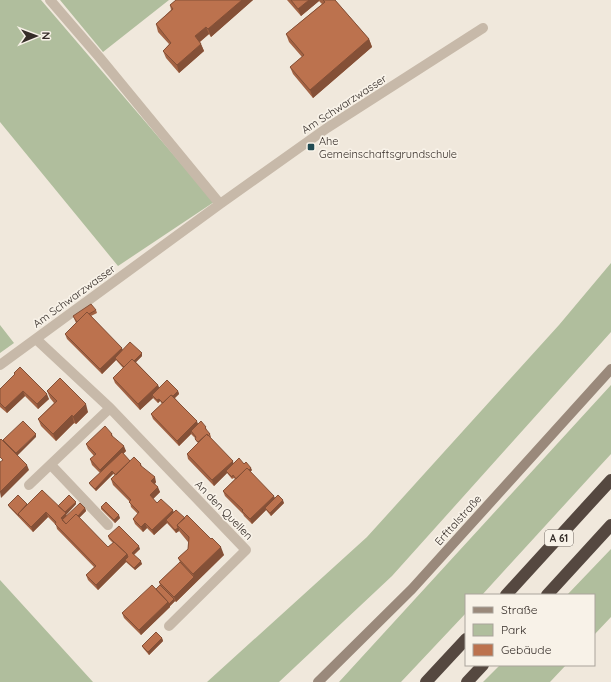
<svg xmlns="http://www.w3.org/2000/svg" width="611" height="682" font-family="Quicksand,sans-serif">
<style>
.green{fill:#b0be9d}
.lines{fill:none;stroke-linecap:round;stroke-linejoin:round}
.street{stroke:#c7b9a9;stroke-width:10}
.secondary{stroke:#9a897b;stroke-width:10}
.highway{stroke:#554840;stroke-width:12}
.wall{fill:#a26243}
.shaded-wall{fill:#845037}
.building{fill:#bc724e;stroke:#845037}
.poi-dot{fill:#214b53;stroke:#f8f2e8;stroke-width:1.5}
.labels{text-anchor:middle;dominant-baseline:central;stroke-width:3.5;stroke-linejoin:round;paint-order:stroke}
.shield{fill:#f8f2e8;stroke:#706862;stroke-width:1}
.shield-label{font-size:10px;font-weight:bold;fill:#352d28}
.street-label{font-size:11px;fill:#352d28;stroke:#f8f2e8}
.poi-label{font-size:11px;fill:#352d28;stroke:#f8f2e8;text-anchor:start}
</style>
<rect width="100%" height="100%" fill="#f0e8dc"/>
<path class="green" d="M 0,0 L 41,0 L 214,202 L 118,266 L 0,122 Z
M 60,0 L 169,0 L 103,52 Z
M 611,263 L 611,332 L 392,576 L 279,682 L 207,682 L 367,537 L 559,325 Z
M 0,325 L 14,343 L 0,353 Z
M 611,385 L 611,454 L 599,467 L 482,595 L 466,595 L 466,613 L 401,682 L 339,682 Z
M 611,549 L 611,617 L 594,635 L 594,595 L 567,595 Z
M 0,580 L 93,682 L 0,682 Z
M 500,665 L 566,665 L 550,682 L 483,682 Z"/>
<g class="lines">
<path class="street" d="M 50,0 L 100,58 L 220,204
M 36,339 L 110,408 L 246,550 L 169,626
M 0,365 L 220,204 L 327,128 L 483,28
M 51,465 L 108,525
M 29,485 L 110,408"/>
<path class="secondary" d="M 318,682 L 412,589 L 611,369"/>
<path class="highway" d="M 506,595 L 611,480
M 547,595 L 611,525
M 426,682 L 466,639
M 467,682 L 483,665"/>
</g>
<path class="wall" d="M 176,0 L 253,0 L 211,37 L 209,34 L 200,42 L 204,51 L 179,73 L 166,58 L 163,51 L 169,44 L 158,32 L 156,24 L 171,10 L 170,5 Z
M 287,0 L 335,0 L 369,39 L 372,47 L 313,98 L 293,74 L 290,67 L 302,57 L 289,42 L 286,34 L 322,4 L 319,1 L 301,16 Z
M 96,310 L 97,313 L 91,316 L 123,350 L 142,356 L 136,362 L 158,385 L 159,388 L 178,391 L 179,394 L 175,398 L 198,424 L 207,429 L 206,430 L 210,434 L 211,437 L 210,438 L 233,461 L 233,463 L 252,470 L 250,472 L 275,498 L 284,503 L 271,516 L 266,510 L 252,524 L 244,516 L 243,514 L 225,496 L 223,491 L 235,479 L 234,478 L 232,479 L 227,473 L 214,486 L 188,459 L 187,454 L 198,443 L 196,441 L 195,439 L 195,438 L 191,434 L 179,446 L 153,419 L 151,414 L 162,404 L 160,401 L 158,403 L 153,398 L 140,410 L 115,383 L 113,378 L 123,368 L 116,360 L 102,374 L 67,339 L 65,334 L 76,323 L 73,316 Z
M 14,373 L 49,399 L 38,409 L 25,396 L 7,413 L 0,407 L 0,408 L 0,389 L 14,375 Z
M 47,391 L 88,412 L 76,424 L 74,423 L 56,441 L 41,426 L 38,419 L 54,403 L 50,398 Z
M 112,434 L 113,437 L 126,451 L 123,454 L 130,461 L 141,464 L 142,467 L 156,482 L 155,484 L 160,492 L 153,499 L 157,503 L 185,518 L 224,555 L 176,602 L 175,601 L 170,606 L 170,607 L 141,635 L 124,618 L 122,613 L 156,589 L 160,585 L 159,582 L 180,562 L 178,558 L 188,549 L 188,542 L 179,531 L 176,533 L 167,523 L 154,535 L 147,528 L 143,532 L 135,524 L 133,519 L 138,514 L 131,507 L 130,502 L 113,485 L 111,479 L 115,475 L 113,474 L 96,491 L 90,485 L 89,483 L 100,473 L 92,465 L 90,459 L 94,456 L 88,449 L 86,444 Z
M 76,502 L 76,504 L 66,515 L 67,516 L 85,508 L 86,511 L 79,518 L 108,547 L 113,543 L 109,539 L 108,536 L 140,549 L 134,555 L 142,564 L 135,570 L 126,562 L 98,590 L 88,580 L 86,575 L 94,567 L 57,529 L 56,525 L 48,517 L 33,532 L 9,507 L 8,505 L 27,504 L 58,506 Z
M 101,507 L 120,518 L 115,523 L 101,509 Z
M 162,638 L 163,641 L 149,655 L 143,648 L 142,646 Z"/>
<path class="shaded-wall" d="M 242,0 L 253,0 L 211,37 L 208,29 Z
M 309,0 L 319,0 L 319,1 L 301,16 L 298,9 Z
M 206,27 L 209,34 L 197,44 L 195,36 Z
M 369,39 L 372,47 L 313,98 L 310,90 Z
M 201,44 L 204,51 L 179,73 L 177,65 Z
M 122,348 L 124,353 L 115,358 L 116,360 L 102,374 L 100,369 Z
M 142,353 L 142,356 L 127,371 L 126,368 Z
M 158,385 L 160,390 L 152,395 L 153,398 L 140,410 L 138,404 Z
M 23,391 L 25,396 L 7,413 L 5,408 Z
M 178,391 L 179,394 L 165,407 L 164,404 Z
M 47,394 L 49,399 L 38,409 L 37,404 Z
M 159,399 L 160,401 L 158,403 L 157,400 Z
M 86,404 L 88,412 L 76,424 L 73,417 Z
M 72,415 L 74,423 L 56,441 L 53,434 Z
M 197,421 L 199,427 L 191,431 L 191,434 L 179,446 L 177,441 Z
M 36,434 L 36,437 L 16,457 L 15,454 Z
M 124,446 L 126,451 L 102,475 L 100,470 Z
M 233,461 L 234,466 L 226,471 L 227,473 L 214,486 L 212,480 Z
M 27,465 L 29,470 L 1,498 L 0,492 Z
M 251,468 L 252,470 L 239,483 L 238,480 Z
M 112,471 L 113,474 L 96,491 L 95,489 Z
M 155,477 L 156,482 L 153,486 L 151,481 Z
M 158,487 L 160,492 L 152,500 L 150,495 Z
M 274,496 L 276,501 L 265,508 L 266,510 L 252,524 L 250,519 Z
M 283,500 L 284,503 L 271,516 L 270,513 Z
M 76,502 L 76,504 L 66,515 L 68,519 L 63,523 L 61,518 L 64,513 Z
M 85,508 L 86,511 L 68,529 L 67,526 Z
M 173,510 L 175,515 L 166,520 L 167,523 L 154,535 L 152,530 Z
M 46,512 L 48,517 L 33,532 L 31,527 Z
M 119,515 L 120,518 L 115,523 L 114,520 Z
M 145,523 L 147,528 L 143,532 L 141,527 Z
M 178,528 L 179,531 L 176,533 L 175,530 Z
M 139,546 L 140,549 L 133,555 L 132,553 Z
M 221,547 L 224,555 L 176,602 L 174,597 L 194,577 L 193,574 Z
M 127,554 L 129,560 L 125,560 L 126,562 L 98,590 L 96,585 Z
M 141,561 L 142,564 L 135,570 L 134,568 Z
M 174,599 L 175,601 L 170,606 L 170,607 L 141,635 L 139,630 L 168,602 Z
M 162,638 L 163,641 L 149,655 L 148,652 Z"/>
<path class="building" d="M 176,0 L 242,0 L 208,29 L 206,27 L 195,36 L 201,44 L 177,65 L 163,51 L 171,43 L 156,24 L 173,9 L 170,5 Z
M 291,0 L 309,0 L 298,9 Z
M 323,0 L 335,0 L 369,39 L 310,90 L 290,67 L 304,55 L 286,34 L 325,2 Z
M 91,304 L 96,310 L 89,314 L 87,312 L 77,322 L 73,316 Z
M 87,312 L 122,348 L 100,369 L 65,334 Z
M 130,342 L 142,353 L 134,361 L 132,359 L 124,367 L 115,358 Z
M 132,359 L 158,385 L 138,404 L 113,378 Z
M 20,367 L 47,394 L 37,404 L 23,391 L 5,408 L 0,403 L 0,389 L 15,374 L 14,373 Z
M 60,378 L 86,404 L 73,417 L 72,415 L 53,434 L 38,419 L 57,401 L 47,391 Z
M 167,380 L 178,391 L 173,396 L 171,395 L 163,403 L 159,399 L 157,400 L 152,395 Z
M 171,395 L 197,421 L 177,441 L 151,414 Z
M 23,421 L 36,434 L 16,453 L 3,440 Z
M 201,421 L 206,427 L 205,428 L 210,434 L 208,436 L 207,434 L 198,442 L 195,439 L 196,437 L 191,431 Z
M 105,426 L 112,434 L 111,435 L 124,446 L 100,470 L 90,459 L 96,454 L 86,444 Z
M 207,434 L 233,461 L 212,480 L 187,454 Z
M 1,439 L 27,465 L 0,492 L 0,462 L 3,460 L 0,457 L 0,440 Z
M 122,452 L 130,461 L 116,475 L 112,471 L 95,489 L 89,483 Z
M 134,457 L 141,464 L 140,465 L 155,477 L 151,481 L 158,487 L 150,495 L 157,503 L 161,499 L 173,510 L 152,530 L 145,523 L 141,527 L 133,519 L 139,512 L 129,502 L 131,500 L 111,479 Z
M 239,458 L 244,464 L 246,462 L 251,468 L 249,470 L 247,468 L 236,479 L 233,475 L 232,477 L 226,471 Z
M 247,468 L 274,496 L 250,519 L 242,511 L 243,510 L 223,491 Z
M 42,490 L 66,513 L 61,518 L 66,524 L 76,514 L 108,547 L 114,542 L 127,554 L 96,585 L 86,575 L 96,566 L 55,524 L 56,522 L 46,512 L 31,527 L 18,514 Z
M 18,495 L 27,504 L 18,514 L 19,516 L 8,505 Z
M 69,495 L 76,502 L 65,512 L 58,506 Z
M 278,495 L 283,500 L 270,513 L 265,508 Z
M 106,502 L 119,515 L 114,520 L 101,507 Z
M 80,503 L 85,508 L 78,516 L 76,514 L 66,524 L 62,520 Z
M 176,510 L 185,518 L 177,525 L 179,530 L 178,528 L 175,530 L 166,520 Z
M 187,515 L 211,539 L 212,538 L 221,547 L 193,574 L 178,558 L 188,549 L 189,537 L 177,525 Z
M 119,526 L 139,546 L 132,553 L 141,561 L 134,568 L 125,560 L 128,557 L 127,554 L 114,542 L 108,536 Z
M 180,562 L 194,577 L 174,597 L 159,582 Z
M 152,585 L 168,602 L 139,630 L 122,613 Z
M 160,585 L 174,599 L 169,604 L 168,602 L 156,589 Z
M 156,632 L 162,638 L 148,652 L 142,646 Z"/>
<rect class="poi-dot" x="307" y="143" width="8" height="8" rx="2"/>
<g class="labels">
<rect class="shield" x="545" y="530" width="28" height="16" rx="3"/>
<g class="shield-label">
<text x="559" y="538">A 61</text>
</g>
<g class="street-label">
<text transform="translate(344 104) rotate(-33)">Am Schwarzwasser</text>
<text transform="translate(74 296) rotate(-36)">Am Schwarzwasser</text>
<text transform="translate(224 510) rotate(46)">An den Quellen</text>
<text transform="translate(458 520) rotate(-48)">Erfttalstraße</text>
</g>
<g class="poi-label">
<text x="319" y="141">Ahe<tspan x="319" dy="13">Gemeinschaftsgrundschule</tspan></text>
</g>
</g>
<rect x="465" y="594" width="130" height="72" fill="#f8f2e8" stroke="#aaa39b"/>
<rect x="473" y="607" width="20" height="6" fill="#9a897b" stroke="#aaa39b"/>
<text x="501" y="614" font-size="12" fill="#352d28">Straße</text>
<rect x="473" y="624" width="20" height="12" fill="#b0be9d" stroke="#aaa39b"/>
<text x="501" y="634" font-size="12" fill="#352d28">Park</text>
<rect x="473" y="644" width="20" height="12" fill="#bc724e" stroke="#aaa39b"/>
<text x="501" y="654" font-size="12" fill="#352d28">Gebäude</text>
<g transform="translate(36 36) rotate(89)" stroke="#f8f2e8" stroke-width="3" paint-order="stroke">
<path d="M0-3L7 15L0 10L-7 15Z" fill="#352d28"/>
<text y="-6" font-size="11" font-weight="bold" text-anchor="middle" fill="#352d28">N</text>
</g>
</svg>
